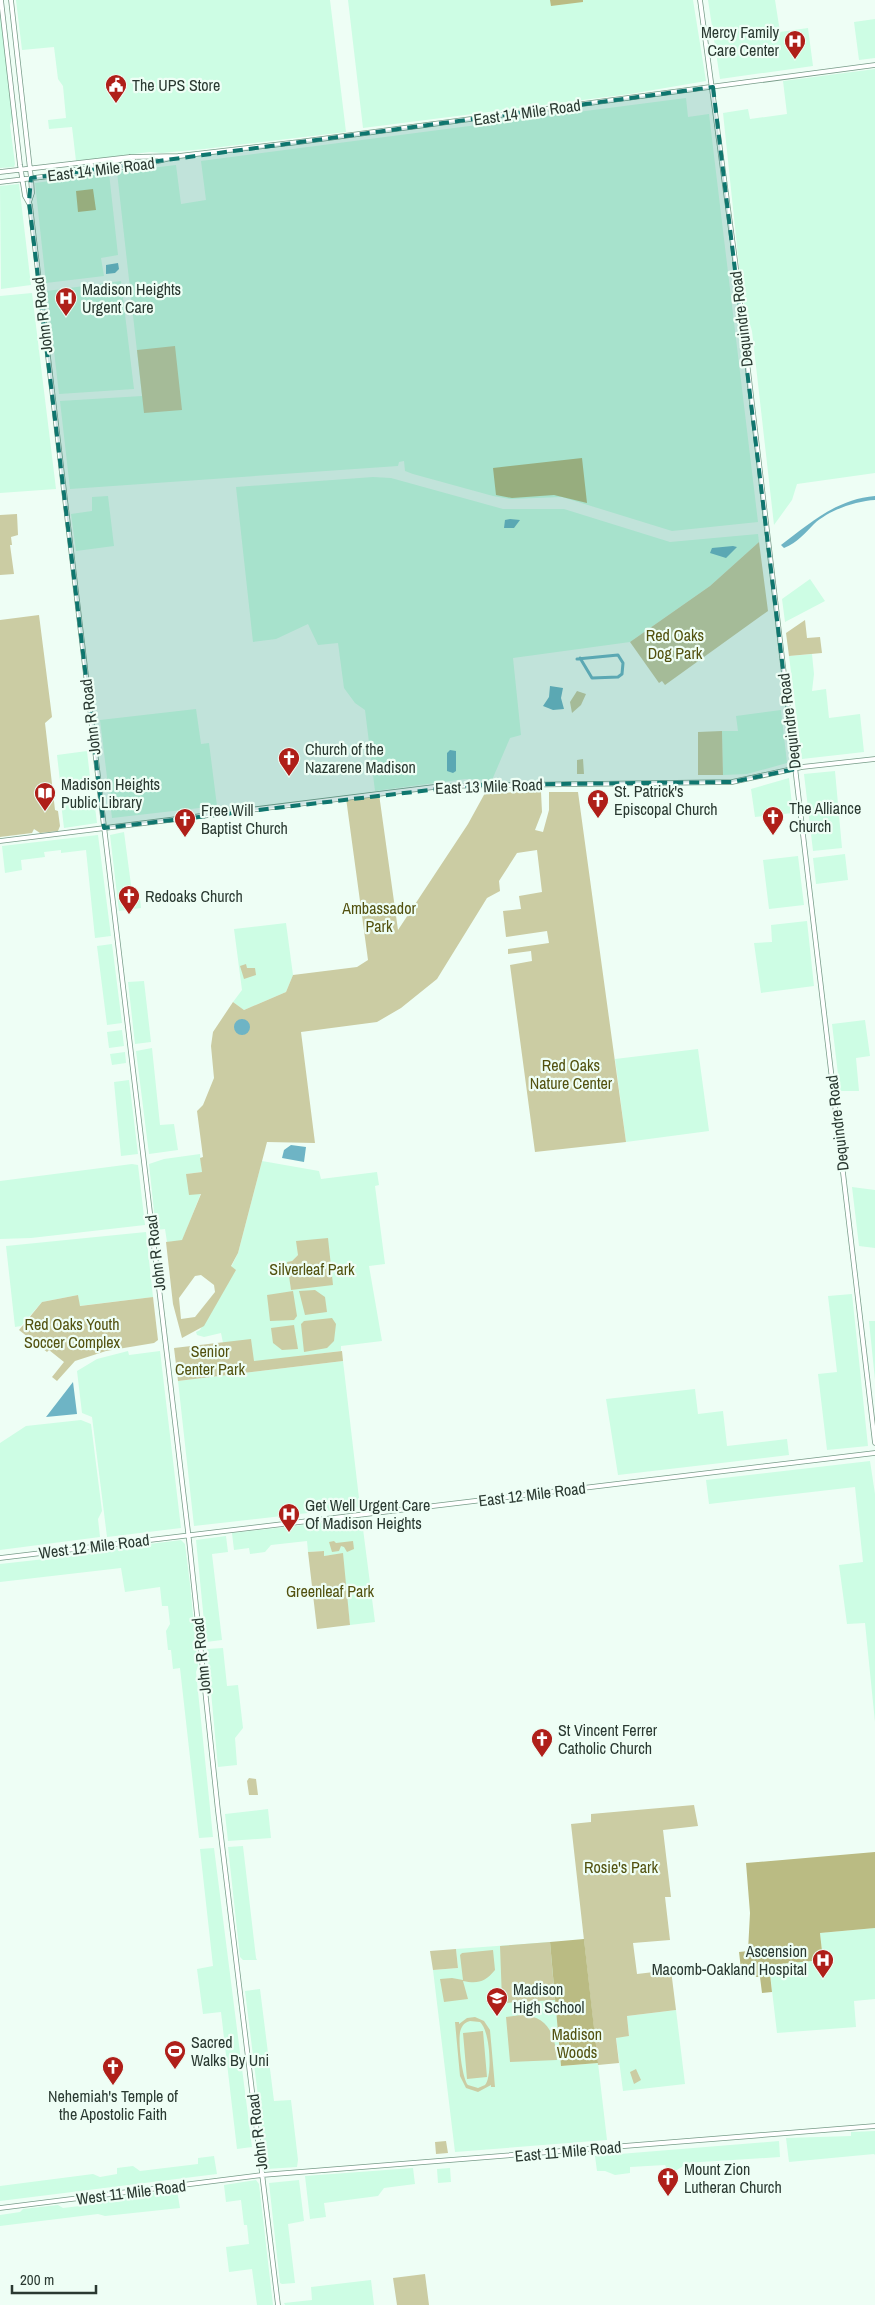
<svg xmlns="http://www.w3.org/2000/svg" width="875" height="2305" font-family="'Archivo Narrow',sans-serif">
<style>
.built{fill:#cdfde4;fill-rule:evenodd}
.green{fill:#cbcca3;fill-rule:evenodd}
.forest{fill:#babb83}
.water{fill:#6eb4c5}
.lines{fill:none;stroke-linecap:round;stroke-linejoin:round}
.canal{stroke:#6eb4c5;stroke-width:3}
.secondary-casing{stroke:#779b88;stroke-width:5.5}
.secondary{stroke:#fff;stroke-width:4}
.marked{fill:#0f766e;fill-opacity:0.2;stroke:#0f766e;stroke-width:4;stroke-dasharray:10 6;stroke-linejoin:round}
.labels{text-anchor:middle;dominant-baseline:central;stroke-width:4.5;stroke-linejoin:round;paint-order:stroke}
.poi-label{font-size:16px;fill:#2a3931;stroke:#eefef5;text-anchor:start}
.street-label{font-size:16px;fill:#2a3931;stroke:#eefef5}
.park-label{font-size:16px;fill:#52510f;stroke:#eefef5}
</style>
<rect width="100%" height="100%" fill="#eefef5"/>
<path class="built" d="M 16,0 L 330,0 L 346,132 L 204,149 L 162,153 L 150,152 L 76,161 L 72,127 L 49,129 L 48,120 L 66,118 L 63,86 L 58,79 L 54,47 L 22,50 Z
M 348,0 L 693,0 L 706,81 L 630,94 L 363,128 Z
M 708,0 L 775,0 L 780,32 L 808,28 L 813,66 L 720,79 Z
M 0,11 L 13,115 L 10,125 L 15,164 L 14,167 L 0,168 Z
M 875,19 L 875,58 L 859,60 L 854,22 Z
M 875,69 L 875,473 L 797,484 L 792,500 L 774,525 L 752,331 L 744,304 L 740,275 L 723,113 L 748,109 L 750,119 L 787,114 L 783,81 Z
M 686,98 L 688,117 L 709,114 L 758,522 L 672,531 L 562,497 L 510,499 L 493,496 L 413,474 L 405,471 L 404,461 L 399,462 L 398,466 L 70,489 L 60,401 L 142,396 L 117,172 L 176,165 L 181,204 L 206,200 L 201,161 Z
M 109,173 L 118,255 L 101,258 L 104,276 L 46,283 L 35,183 Z
M 19,184 L 31,285 L 1,289 L 0,186 Z
M 121,281 L 134,389 L 59,394 L 47,291 Z
M 32,293 L 56,489 L 0,493 L 0,296 Z
M 373,477 L 391,478 L 503,509 L 564,509 L 670,542 L 758,534 L 759,542 L 710,586 L 630,642 L 513,658 L 521,735 L 510,738 L 492,780 L 465,779 L 375,791 L 365,710 L 355,703 L 344,688 L 338,643 L 318,645 L 308,624 L 276,639 L 253,642 L 236,487 Z
M 108,496 L 114,546 L 76,551 L 71,514 L 92,511 L 92,497 Z
M 810,579 L 825,601 L 785,622 L 782,599 Z
M 812,654 L 814,674 L 812,691 L 826,689 L 829,718 L 860,714 L 864,752 L 802,759 L 789,656 Z
M 196,709 L 201,744 L 209,743 L 217,806 L 112,818 L 100,720 Z
M 781,710 L 787,763 L 747,774 L 723,775 L 722,731 L 738,731 L 736,716 Z
M 87,751 L 91,786 L 61,790 L 57,755 Z
M 835,771 L 842,848 L 813,851 L 804,774 Z
M 789,778 L 793,813 L 755,817 L 751,789 Z
M 94,799 L 97,823 L 64,828 L 61,803 Z
M 124,832 L 133,900 L 140,899 L 141,908 L 119,911 L 110,835 Z
M 98,835 L 111,936 L 95,938 L 86,850 L 61,853 L 61,850 L 44,852 L 45,857 L 21,860 L 22,870 L 5,873 L 2,846 Z
M 845,854 L 848,880 L 816,884 L 813,858 Z
M 798,856 L 804,905 L 769,909 L 763,860 Z
M 807,921 L 814,986 L 761,993 L 754,943 L 772,942 L 771,925 Z
M 286,923 L 293,975 L 286,992 L 244,1010 L 233,1002 L 242,990 L 234,929 Z
M 112,944 L 122,1023 L 107,1025 L 97,946 Z
M 144,981 L 151,1042 L 135,1044 L 128,982 Z
M 865,1020 L 870,1056 L 856,1058 L 859,1091 L 840,1091 L 832,1024 Z
M 122,1030 L 124,1046 L 109,1048 L 107,1032 Z
M 152,1048 L 160,1125 L 174,1124 L 178,1150 L 149,1154 L 136,1051 Z
M 698,1049 L 709,1131 L 626,1142 L 615,1059 Z
M 125,1052 L 126,1063 L 112,1065 L 110,1054 Z
M 129,1080 L 138,1154 L 121,1156 L 114,1082 Z
M 200,1154 L 202,1172 L 186,1174 L 201,1193 L 182,1241 L 167,1242 L 165,1229 L 156,1230 L 149,1164 L 164,1159 Z
M 262,1161 L 319,1171 L 321,1179 L 377,1172 L 379,1185 L 375,1186 L 385,1264 L 369,1266 L 382,1341 L 341,1346 L 341,1351 L 254,1362 L 223,1343 L 221,1333 L 204,1337 L 197,1335 L 196,1332 L 200,1330 L 238,1253 ZM 298,1255 L 291,1290 L 288,1262 L 292,1261 Z
M 132,1164 L 138,1165 L 145,1225 L 31,1238 L 0,1239 L 0,1181 Z
M 852,1187 L 875,1190 L 875,1248 L 859,1246 Z
M 146,1232 L 153,1297 L 79,1306 L 78,1295 L 42,1302 L 21,1326 L 15,1327 L 6,1246 Z
M 852,1294 L 868,1446 L 827,1450 L 818,1374 L 837,1372 L 828,1296 Z
M 869,1321 L 875,1321 L 875,1380 Z
M 128,1351 L 129,1355 L 160,1351 L 181,1528 L 107,1537 L 92,1417 L 82,1413 L 77,1371 L 97,1359 Z
M 343,1361 L 360,1507 L 194,1526 L 178,1381 Z
M 695,1389 L 698,1414 L 723,1411 L 727,1446 L 787,1439 L 789,1455 L 618,1475 L 606,1399 Z
M 81,1420 L 91,1424 L 102,1511 L 98,1519 L 100,1537 L 0,1550 L 0,1443 L 26,1426 Z
M 870,1461 L 875,1494 L 875,1722 L 865,1623 L 847,1624 L 839,1565 L 863,1562 L 855,1487 L 709,1504 L 706,1480 Z
M 358,1519 L 362,1521 L 375,1622 L 350,1625 L 342,1554 L 324,1556 L 323,1551 L 308,1552 L 307,1541 L 271,1545 L 265,1552 L 250,1554 L 249,1548 L 234,1550 L 232,1533 Z
M 226,1536 L 228,1552 L 212,1554 L 222,1640 L 206,1642 L 196,1540 Z
M 181,1540 L 185,1544 L 190,1584 L 198,1666 L 196,1672 L 213,1837 L 199,1838 L 180,1668 L 173,1669 L 171,1650 L 168,1650 L 166,1631 L 170,1624 L 168,1606 L 162,1606 L 160,1587 L 125,1592 L 121,1568 L 0,1582 L 0,1564 L 108,1552 L 110,1549 Z
M 223,1648 L 227,1686 L 238,1685 L 243,1728 L 235,1738 L 237,1765 L 218,1767 L 207,1649 Z
M 268,1809 L 271,1838 L 228,1841 L 225,1814 Z
M 243,1846 L 256,1958 L 257,1960 L 243,1960 L 240,1957 L 228,1847 Z
M 214,1848 L 252,2147 L 237,2149 L 221,2012 L 203,2014 L 197,1969 L 213,1966 L 200,1849 Z
M 875,1928 L 875,1999 L 854,2001 L 856,2027 L 777,2033 L 769,1965 L 823,1960 L 820,1933 Z
M 550,1942 L 561,2066 L 598,2063 L 607,2140 L 455,2152 L 433,1970 L 458,1968 L 456,1949 Z
M 260,1989 L 274,2101 L 291,2100 L 298,2160 L 297,2167 L 267,2169 L 245,1991 Z
M 676,2010 L 685,2084 L 623,2091 L 616,2037 L 629,2036 L 627,2016 Z
M 875,2131 L 875,2155 L 874,2154 L 789,2162 L 786,2138 L 851,2136 L 851,2132 Z
M 779,2141 L 780,2157 L 685,2163 L 685,2165 L 670,2174 L 665,2165 L 630,2167 L 630,2173 L 615,2175 L 605,2171 L 597,2171 L 595,2156 Z
M 214,2156 L 217,2174 L 0,2201 L 0,2186 L 93,2174 L 100,2177 L 117,2174 L 117,2168 L 133,2166 L 140,2171 L 198,2164 L 198,2158 Z
M 413,2168 L 415,2184 L 384,2188 L 378,2196 L 324,2203 L 326,2217 L 310,2219 L 305,2176 Z
M 450,2168 L 451,2182 L 438,2183 L 437,2169 Z
M 256,2180 L 259,2184 L 273,2305 L 257,2305 L 252,2269 L 229,2272 L 226,2247 L 249,2244 L 247,2225 L 244,2225 L 241,2200 L 226,2202 L 224,2185 Z
M 299,2180 L 304,2221 L 288,2224 L 295,2283 L 282,2284 L 280,2283 L 269,2183 Z
M 177,2190 L 180,2208 L 105,2216 L 98,2214 L 0,2226 L 0,2215 L 20,2212 L 23,2209 L 58,2205 L 63,2208 L 97,2204 L 102,2200 Z
M 371,2280 L 374,2305 L 285,2305 L 284,2303 L 312,2300 L 311,2287 Z"/>
<path class="green" d="M 175,346 L 182,410 L 144,413 L 137,350 Z
M 17,514 L 18,535 L 11,537 L 12,545 L 10,545 L 14,574 L 0,575 L 0,515 Z
M 759,542 L 768,611 L 665,685 L 662,681 L 659,683 L 630,642 L 710,586 Z
M 39,615 L 52,717 L 45,723 L 55,810 L 58,811 L 60,826 L 58,831 L 40,833 L 34,829 L 32,833 L 0,837 L 0,620 Z
M 805,620 L 807,638 L 820,637 L 822,653 L 789,656 L 786,633 Z
M 577,691 L 586,694 L 581,705 L 572,713 L 570,702 Z
M 722,731 L 723,775 L 698,775 L 698,732 Z
M 583,759 L 584,774 L 577,774 L 577,760 Z
M 541,792 L 542,812 L 535,830 L 543,832 L 549,810 L 549,792 L 578,792 L 626,1142 L 535,1152 L 510,965 L 532,961 L 531,951 L 508,954 L 508,949 L 549,943 L 547,931 L 506,937 L 503,911 L 521,909 L 519,896 L 542,892 L 537,850 L 517,853 L 499,881 L 500,891 L 487,898 L 437,979 L 401,1008 L 377,1022 L 301,1032 L 315,1143 L 267,1142 L 238,1253 L 231,1266 L 236,1270 L 204,1326 L 182,1338 L 173,1304 L 166,1242 L 182,1240 L 201,1194 L 189,1195 L 186,1174 L 202,1172 L 200,1158 L 203,1157 L 197,1111 L 203,1105 L 214,1078 L 211,1046 L 213,1032 L 233,1002 L 244,1010 L 286,992 L 293,975 L 357,967 L 368,960 L 346,798 L 379,794 L 398,930 L 468,824 L 485,793 ZM 201,1275 L 214,1285 L 215,1292 L 195,1317 L 181,1319 L 179,1298 L 195,1276 Z
M 246,964 L 247,968 L 255,968 L 256,975 L 244,979 L 240,966 Z
M 328,1238 L 333,1285 L 291,1290 L 287,1262 L 292,1261 L 298,1255 L 296,1241 Z
M 315,1290 L 325,1297 L 327,1312 L 305,1315 L 299,1291 Z
M 293,1291 L 297,1316 L 294,1320 L 270,1321 L 267,1295 Z
M 78,1295 L 80,1306 L 153,1297 L 158,1340 L 154,1343 L 106,1351 L 75,1361 L 57,1381 L 52,1377 L 64,1362 L 49,1350 L 47,1352 L 19,1330 L 42,1302 Z
M 332,1318 L 336,1324 L 334,1341 L 327,1348 L 304,1352 L 301,1324 L 304,1321 Z
M 294,1325 L 298,1349 L 282,1350 L 273,1343 L 271,1328 Z
M 251,1339 L 254,1361 L 342,1351 L 343,1361 L 178,1381 L 174,1348 Z
M 334,1541 L 336,1543 L 353,1541 L 354,1549 L 347,1552 L 344,1547 L 341,1546 L 339,1551 L 332,1552 L 329,1542 Z
M 324,1551 L 324,1556 L 343,1553 L 350,1625 L 317,1629 L 308,1552 Z
M 249,1778 L 256,1779 L 258,1795 L 249,1795 L 247,1781 Z
M 694,1805 L 698,1826 L 663,1830 L 671,1897 L 665,1897 L 670,1940 L 633,1943 L 637,1974 L 671,1970 L 676,2010 L 627,2016 L 629,2036 L 616,2038 L 619,2063 L 598,2065 L 571,1824 L 591,1822 L 591,1814 Z
M 550,1942 L 555,2000 L 505,2003 L 502,2000 L 500,1946 Z
M 456,1949 L 458,1968 L 433,1970 L 430,1951 Z
M 493,1950 L 495,1970 C 485,1982 478,1984 463,1981 L 468,1999 L 444,2002 L 440,1979 L 452,1978 L 463,1980 L 460,1955 L 462,1953 Z
M 521,2015 C 549,2016 555,2035 557,2060 L 510,2062 L 506,2017 Z
M 475,2017 L 484,2021 L 490,2030 L 495,2087 L 491,2087 L 491,2085 L 478,2092 L 466,2088 L 460,2076 L 455,2022 L 459,2022 L 459,2024 L 467,2018 ZM 470,2021 L 480,2022 C 490,2030 493,2076 485,2085 L 478,2088 L 468,2085 C 462,2078 457,2037 461,2029 C 463,2024 466,2022 470,2021 Z
M 483,2031 L 487,2077 L 467,2079 L 463,2033 Z
M 636,2069 L 641,2080 L 634,2084 L 630,2072 Z
M 446,2141 L 448,2153 L 436,2154 L 435,2142 Z
M 425,2274 L 429,2305 L 397,2305 L 393,2278 Z"/>
<path class="forest" d="M 550,0 L 583,0 L 583,2 L 551,6 Z
M 93,189 L 96,210 L 78,212 L 76,191 Z
M 582,458 L 587,503 L 554,495 L 512,498 L 496,495 L 493,468 Z
M 875,1852 L 875,1928 L 820,1933 L 823,1960 L 769,1965 L 772,1992 L 762,1993 L 760,1977 L 742,1977 L 739,1952 L 748,1951 L 750,1913 L 746,1863 Z
M 584,1939 L 598,2063 L 561,2066 L 550,1942 Z"/>
<path class="water" d="M 118,263 L 119,269 L 115,273 L 106,274 L 106,265 Z
M 875,496 L 875,500 C 856,501 829,510 814,524 C 804,534 798,542 784,548 L 781,545 C 810,523 837,499 875,496 Z
M 510,519 L 520,520 L 514,528 L 504,528 L 505,520 Z
M 733,546 L 737,547 L 726,558 L 710,553 L 712,548 Z
M 550,686 L 563,688 L 561,698 L 564,709 L 553,710 L 543,706 L 549,697 Z
M 450,750 L 456,751 L 456,771 L 453,773 L 447,771 L 447,753 Z
M234 1027a8 8 0 1 1 16 0a8 8 0 1 1-16 0Z
M 291,1145 L 306,1147 L 304,1162 L 282,1158 L 284,1150 Z
M 73,1382 L 77,1414 L 46,1417 Z"/>
<g class="lines">
<path class="canal" d="M 577,659 L 618,655 L 623,663 L 622,674 L 618,677 L 592,678 L 580,658"/>
<g class="secondary-casing">
<path id="secondary" d="M 1,0 L 20,165 L 25,196 L 30,205 L 189,1540 L 218,1811 L 278,2305
M 11,0 L 31,178 L 32,193 L 29,202
M 700,0 L 735,260 L 875,1443
M 119,168 L 123,164 L 132,163 L 133,159 L 130,157
M 112,169 L 111,162 L 128,158
M 0,172 L 130,157 L 179,156 L 299,142 L 875,65
M 70,173 L 74,170 L 92,168 L 91,162
M 0,182 L 141,165 L 179,156
M 0,841 L 442,786 L 732,782 L 802,767 L 875,759
M 0,1558 L 875,1453
M 0,2208 L 262,2175 L 875,2126"/>
</g>
<use href="#secondary" class="secondary"/>
</g>
<path class="marked" d="M 713,87 L 795,769 L 732,782 L 473,785 L 104,828 L 29,202 L 31,178 Z"/>
<defs>
<g id="hospital-pin" transform="scale(1.125)"><path d="M0 17L-7.5 6A9.5 9.5 0 1 1 7.5 6Z" fill="#af1f19" stroke="#eefef5"/><path d="M-5-5h3v3.5h4V-5h3V5h-3V1.5h-4V5h-3Z" fill="#fff"/></g>
<g id="civic-pin" transform="scale(1.125)"><path d="M0 17L-7.5 6A9.5 9.5 0 1 1 7.5 6Z" fill="#af1f19" stroke="#eefef5"/><path d="M-.6-6.5H3V-4.5H.6V-3L4-1V1h2V6H-6V1h2V-1L-.6-3ZM-1.2 2.5V6h2.4V2.5Z" fill="#fff"/></g>
<g id="church-pin" transform="scale(1.125)"><path d="M0 17L-7.5 6A9.5 9.5 0 1 1 7.5 6Z" fill="#af1f19" stroke="#eefef5"/><path d="M-1.2-6h2.4v3.5h3.3v2.4h-3.3V6h-2.4V-.1h-3.3v-2.4h3.3Z" fill="#fff"/></g>
<g id="library-pin" transform="scale(1.125)"><path d="M0 17L-7.5 6A9.5 9.5 0 1 1 7.5 6Z" fill="#af1f19" stroke="#eefef5"/><path d="M-6-4Q-3-5.5-.7-3.5V5Q-3 3-6 4ZM6-4Q3-5.5 .7-3.5V5Q3 3 6 4Z" fill="#fff"/></g>
<g id="school-pin" transform="scale(1.125)"><path d="M0 17L-7.5 6A9.5 9.5 0 1 1 7.5 6Z" fill="#af1f19" stroke="#eefef5"/><path d="M0-5L7-2L0 1L-7-2ZM-4 1L0 2.5L4 1V4Q0 6-4 4Z" fill="#fff"/></g>
<g id="stadium-pin" transform="scale(1.125)"><path d="M0 17L-7.5 6A9.5 9.5 0 1 1 7.5 6Z" fill="#af1f19" stroke="#eefef5"/><path d="M0-5a6.5 5 0 1 0 0 10a6.5 5 0 1 0 0-10ZM-3.5-1.8h7v3.6h-7Z" fill="#fff"/></g>
</defs>
<g fill-rule="evenodd">
<use href="#hospital-pin" x="795" y="41"/>
<use href="#civic-pin" x="116" y="85"/>
<use href="#hospital-pin" x="66" y="298"/>
<use href="#church-pin" x="289" y="758"/>
<use href="#library-pin" x="45" y="793"/>
<use href="#church-pin" x="598" y="800"/>
<use href="#church-pin" x="773" y="817"/>
<use href="#church-pin" x="185" y="819"/>
<use href="#church-pin" x="129" y="896"/>
<use href="#hospital-pin" x="289" y="1514"/>
<use href="#church-pin" x="542" y="1739"/>
<use href="#hospital-pin" x="823" y="1960"/>
<use href="#school-pin" x="497" y="1998"/>
<use href="#stadium-pin" x="175" y="2051"/>
<use href="#church-pin" x="113" y="2067"/>
<use href="#church-pin" x="668" y="2178"/>
</g>
<g class="labels">
<g class="poi-label">
<text x="779" y="32" text-anchor="end">Mercy Family<tspan x="779" dy="18">Care Center</tspan></text>
<text x="132" y="85">The UPS Store</text>
<text x="82" y="289">Madison Heights<tspan x="82" dy="18">Urgent Care</tspan></text>
<text x="305" y="749">Church of the<tspan x="305" dy="18">Nazarene Madison</tspan></text>
<text x="61" y="784">Madison Heights<tspan x="61" dy="18">Public Library</tspan></text>
<text x="614" y="791">St. Patrick's<tspan x="614" dy="18">Episcopal Church</tspan></text>
<text x="789" y="808">The Alliance<tspan x="789" dy="18">Church</tspan></text>
<text x="201" y="810">Free Will<tspan x="201" dy="18">Baptist Church</tspan></text>
<text x="145" y="896">Redoaks Church</text>
<text x="305" y="1505">Get Well Urgent Care<tspan x="305" dy="18">Of Madison Heights</tspan></text>
<text x="558" y="1730">St Vincent Ferrer<tspan x="558" dy="18">Catholic Church</tspan></text>
<text x="807" y="1951" text-anchor="end">Ascension<tspan x="807" dy="18">Macomb-Oakland Hospital</tspan></text>
<text x="513" y="1989">Madison<tspan x="513" dy="18">High School</tspan></text>
<text x="191" y="2042">Sacred<tspan x="191" dy="18">Walks By Uni</tspan></text>
<text x="113" y="2096" text-anchor="middle">Nehemiah's Temple of<tspan x="113" dy="18">the Apostolic Faith</tspan></text>
<text x="684" y="2169">Mount Zion<tspan x="684" dy="18">Lutheran Church</tspan></text>
</g>
<g class="street-label">
<text transform="translate(527 112) rotate(-8)">East 14 Mile Road</text>
<text transform="translate(101 169) rotate(-7)">East 14 Mile Road</text>
<text transform="translate(42 315) rotate(-97)">John R Road</text>
<text transform="translate(741 319) rotate(-97)">Dequindre Road</text>
<text transform="translate(90 717) rotate(-97)">John R Road</text>
<text transform="translate(789 721) rotate(-97)">Dequindre Road</text>
<text transform="translate(489 786) rotate(-2)">East 13 Mile Road</text>
<text transform="translate(837 1123) rotate(-97)">Dequindre Road</text>
<text transform="translate(155 1253) rotate(-97)">John R Road</text>
<text transform="translate(532 1494) rotate(-7)">East 12 Mile Road</text>
<text transform="translate(94 1546) rotate(-7)">West 12 Mile Road</text>
<text transform="translate(201 1656) rotate(-96)">John R Road</text>
<text transform="translate(257 2132) rotate(-97)">John R Road</text>
<text transform="translate(568 2151) rotate(-5)">East 11 Mile Road</text>
<text transform="translate(131 2192) rotate(-7)">West 11 Mile Road</text>
</g>
<g class="park-label">
<text x="675" y="635">Red Oaks<tspan x="675" dy="18">Dog Park</tspan></text>
<text x="379" y="908">Ambassador<tspan x="379" dy="18">Park</tspan></text>
<text x="571" y="1065">Red Oaks<tspan x="571" dy="18">Nature Center</tspan></text>
<text x="312" y="1269">Silverleaf Park</text>
<text x="72" y="1324">Red Oaks Youth<tspan x="72" dy="18">Soccer Complex</tspan></text>
<text x="210" y="1351">Senior<tspan x="210" dy="18">Center Park</tspan></text>
<text x="330" y="1591">Greenleaf Park</text>
<text x="621" y="1867">Rosie's Park</text>
<text x="577" y="2034">Madison<tspan x="577" dy="18">Woods</tspan></text>
</g>
</g>
<path d="M12 2285v8h84v-8" fill="none" stroke="#2a3931" stroke-width="2.5"/>
<text x="20" y="2285" font-size="15" fill="#2a3931" stroke="#eefef5" stroke-width="4" paint-order="stroke">200 m</text>
</svg>
